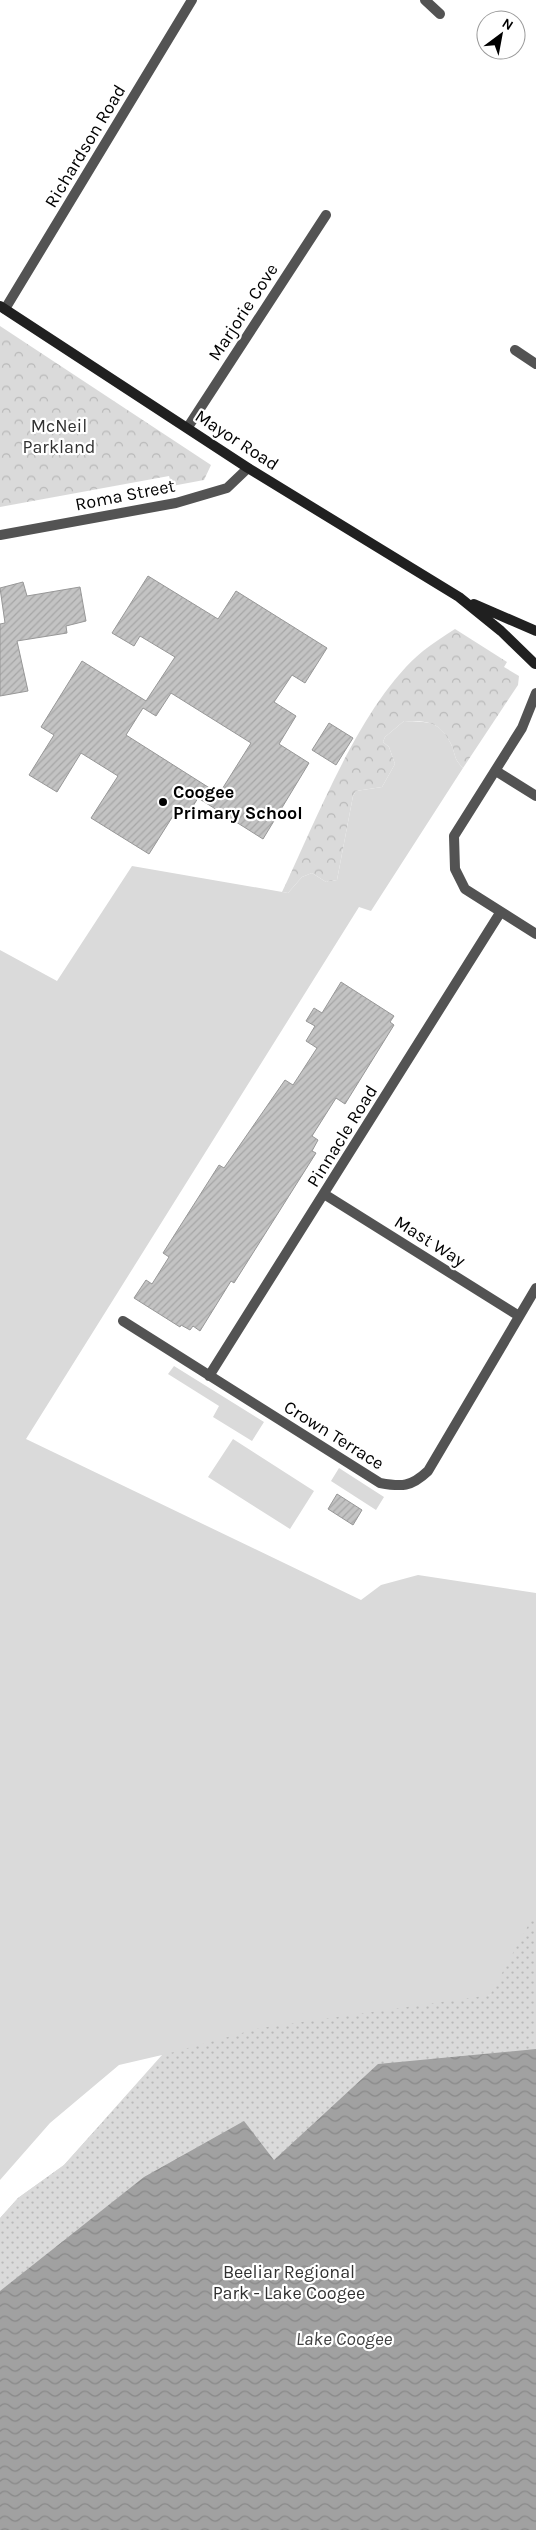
<svg xmlns="http://www.w3.org/2000/svg" width="536" height="2530" font-family="Karla,sans-serif">
<style>
.grass{fill:#dadada}
.forest{fill:url(#forest-crowns)}
.park{fill:url(#park-dots)}
.water{fill:url(#water-waves)}
.building{fill:url(#building-hatch);stroke:#979797;fill-rule:evenodd}
.lines{fill:none;stroke-linecap:round;stroke-linejoin:round}
.service{stroke:#535353;stroke-width:10}
.minor{stroke:#535353;stroke-width:10}
.secondary{stroke:#202020;stroke-width:10}
.poi-dot{fill:#000;stroke:#fff;stroke-width:2}
.labels{text-anchor:middle;dominant-baseline:central;stroke-width:4.5;stroke-linejoin:round;paint-order:stroke}
.street-label{font-size:18px;fill:#000;stroke:#fff}
.park-label{font-size:18px;fill:#313131;stroke:#fff}
.poi-label{font-size:18px;font-weight:bold;fill:#000;stroke:#fff;text-anchor:start}
.water-label{font-size:19px;font-style:italic;fill:#424242;stroke:#fff}
</style>
<defs>
<pattern id="forest-crowns" width="20" height="18" patternUnits="userSpaceOnUse" patternTransform="scale(1.25)"><rect width="20" height="18" fill="#dadada"/><path d="M2 6a3 3 0 1 1 6 0M12 15a3 3 0 1 1 6 0" fill="none" stroke="#b9b9b9"/></pattern>
<pattern id="park-dots" width="8" height="8" patternUnits="userSpaceOnUse" patternTransform="scale(1.25)"><rect width="8" height="8" fill="#dadada"/><path d="M2 2h.1M6 6h.1" fill="none" stroke="#b9b9b9" stroke-width="1.8" stroke-linecap="round"/></pattern>
<pattern id="water-waves" width="16" height="10" patternUnits="userSpaceOnUse" patternTransform="scale(1.25)"><rect width="16" height="10" fill="#a1a1a1"/><path d="M0 5q4-4 8 0t8 0" fill="none" stroke="#898989"/></pattern>
<pattern id="building-hatch" width="6" height="6" patternUnits="userSpaceOnUse" patternTransform="scale(1.25)"><rect width="6" height="6" fill="#c3c3c3"/><path d="M-1 1l2-2M0 6l6-6M5 7l2-2" fill="none" stroke="#a6a6a6"/></pattern>
</defs>
<rect width="100%" height="100%" fill="#fff"/>
<path class="grass" d="M 404,721 C 428,722 439,720 451,744 C 456,755 453,758 463,768 L 371,911 L 359,907 L 26,1439 L 361,1600 L 381,1585 L 418,1575 L 536,1593 L 536,1974 L 0,2218 L 18,2198 L 64,2165 L 162,2055 L 119,2065 L 50,2123 L 0,2180 L 0,950 L 57,981 L 132,866 L 288,893 L 302,877 L 312,873 L 326,882 L 337,880 L 353,796 L 356,791 L 382,787 L 395,764 L 389,747 L 383,742 L 385,737 Z
M 174,1366 L 264,1422 L 252,1441 L 213,1417 L 219,1406 L 168,1374 Z
M 233,1439 L 314,1491 L 290,1529 L 208,1477 Z
M 339,1468 L 384,1497 L 376,1510 L 331,1481 Z"/>
<path class="forest" d="M 0,326 L 211,465 L 204,480 L 172,486 L 169,476 L 0,507 Z
M 455,629 L 507,662 L 504,667 L 519,676 L 518,685 L 463,768 C 453,758 456,755 451,744 C 439,721 428,721 404,721 L 385,737 L 383,742 L 389,747 L 395,764 L 382,787 L 356,791 L 353,796 L 337,880 L 326,882 L 312,873 L 302,877 L 288,893 L 282,892 C 317,819 361,702 423,651 C 433,643 444,636 455,629 Z"/>
<path class="park" d="M 536,1911 L 536,2530 L 0,2530 L 0,2218 L 18,2198 L 64,2165 L 163,2055 L 260,2028 L 490,1995 Z"/>
<path class="water" d="M 536,2049 L 536,2530 L 0,2530 L 0,2291 L 144,2177 L 244,2121 L 274,2160 L 378,2064 Z"/>
<path class="building" d="M 148,576 L 218,619 L 236,591 L 327,648 L 305,683 L 292,675 L 274,702 L 296,716 L 279,744 L 309,763 L 263,839 L 198,798 L 188,814 L 178,808 L 149,854 L 91,818 L 118,776 L 81,753 L 57,792 L 29,775 L 54,735 L 41,727 L 82,661 L 146,701 L 175,657 L 140,636 L 134,646 L 112,633 ZM 171,693 L 251,743 L 219,794 L 126,735 L 143,708 L 156,716 Z
M 23,582 L 27,596 L 80,587 L 86,621 L 66,626 L 67,633 L 17,641 L 28,691 L 0,696 L 0,624 L 5,623 L 0,588 Z
M 329,723 L 353,738 L 336,765 L 312,750 Z
M 341,982 L 394,1016 L 390,1022 L 394,1025 L 345,1104 L 336,1098 L 312,1136 L 318,1140 L 312,1151 L 316,1153 L 234,1283 L 231,1281 L 200,1331 L 193,1326 L 190,1330 L 181,1325 L 180,1327 L 134,1298 L 146,1280 L 152,1284 L 169,1257 L 163,1253 L 219,1165 L 224,1168 L 285,1080 L 293,1085 L 317,1048 L 306,1041 L 315,1026 L 306,1021 L 314,1008 L 322,1013 Z
M 337,1494 L 362,1510 L 353,1525 L 328,1509 Z"/>
<g class="lines">
<path class="service" d="M 496,771 L 536,796"/>
<path class="minor" d="M 425,0 L 440,14
M 5,309 L 192,0
M 515,350 L 536,364
M 188,427 L 326,215
M 0,535 L 176,503 L 227,488 L 248,468
M 536,693 L 522,728 L 454,836 L 455,869 L 465,889 L 536,934
M 324,1194 L 519,1316
M 123,1321 L 380,1483 C 402,1487 411,1487 428,1471 L 536,1288
M 209,1376 L 500,913"/>
<path class="secondary" d="M 0,306 L 248,468 L 459,597 L 501,631 L 535,664
M 474,604 L 536,631"/>
</g>
<circle class="poi-dot" cx="163" cy="802" r="5"/>
<g class="labels">
<g class="street-label">
<text transform="translate(85 146) rotate(-59)">Richardson Road</text>
<text transform="translate(243 312) rotate(-57)">Marjorie Cove</text>
<text transform="translate(237 440) rotate(33)">Mayor Road</text>
<text transform="translate(125 495) rotate(-11)">Roma Street</text>
<text transform="translate(342 1136) rotate(-58)">Pinnacle Road</text>
<text transform="translate(430 1241) rotate(32)">Mast Way</text>
<text transform="translate(334 1435) rotate(32)">Crown Terrace</text>
</g>
<g class="park-label">
<text x="59" y="426">McNeil<tspan x="59" dy="21">Parkland</tspan></text>
<text x="289" y="2272">Beeliar Regional<tspan x="289" dy="21">Park - Lake Coogee</tspan></text>
</g>
<g class="poi-label">
<text x="173" y="792">Coogee<tspan x="173" dy="21">Primary School</tspan></text>
</g>
<g class="water-label">
<text x="344" y="2339">Lake Coogee</text>
</g>
</g>
<g transform="translate(501 35) rotate(32)"><circle r="24" fill="#ffffff" stroke="#999999"/>
<path d="M0-4L9 19L0 12L-9 19Z" fill="#000000"/>
<text y="-8" font-size="14" font-weight="bold" text-anchor="middle" fill="#000000">N</text>
</g>
</svg>
